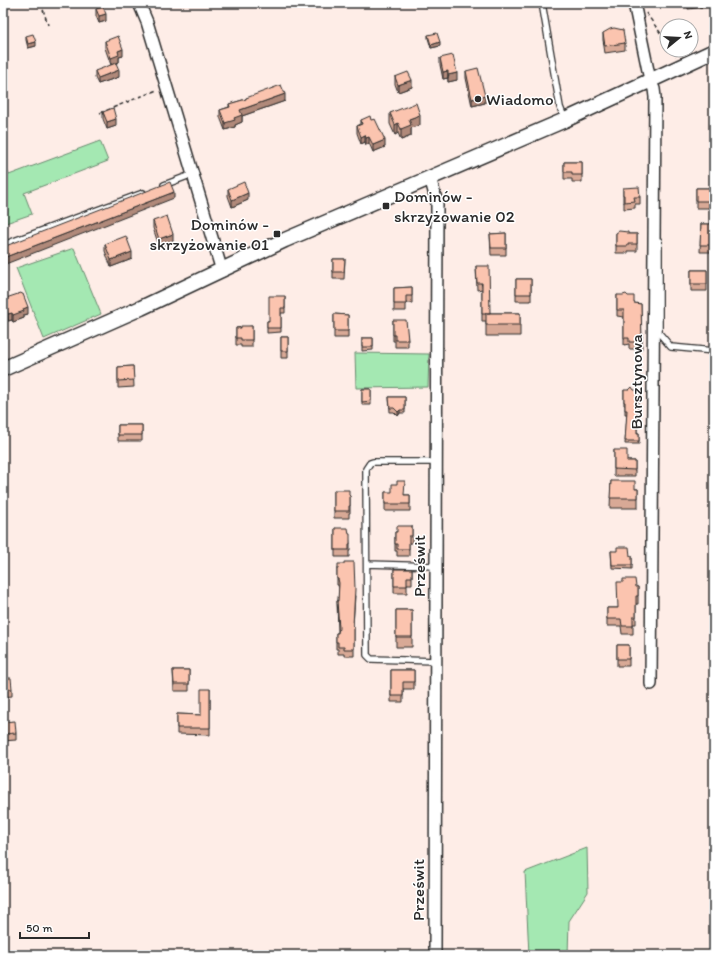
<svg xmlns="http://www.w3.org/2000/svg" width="717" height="958" font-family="Itim,sans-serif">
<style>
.green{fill:#a4e8b2;stroke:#688a6e}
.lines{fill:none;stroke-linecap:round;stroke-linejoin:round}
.service-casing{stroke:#2b2b2b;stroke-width:8}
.minor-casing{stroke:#2b2b2b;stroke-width:14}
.tertiary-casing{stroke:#2b2b2b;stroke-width:17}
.path{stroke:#2b2b2b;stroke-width:1.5;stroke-dasharray:4 3;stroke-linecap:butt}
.service{stroke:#fff;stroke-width:5.5}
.minor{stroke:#fff;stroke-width:11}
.tertiary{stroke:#fff;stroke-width:14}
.wall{fill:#d8a996;stroke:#2b2b2b}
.shaded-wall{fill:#b0897a;stroke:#2b2b2b}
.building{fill:#fbc4af;stroke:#2b2b2b}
.poi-dot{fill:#2b2b2b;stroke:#fff;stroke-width:1.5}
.labels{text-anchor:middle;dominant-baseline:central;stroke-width:3;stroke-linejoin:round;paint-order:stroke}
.poi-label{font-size:17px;fill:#2b2b2b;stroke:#fff;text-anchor:start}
.street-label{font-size:17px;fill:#2b2b2b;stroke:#fff}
</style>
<rect width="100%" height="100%" fill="#feede7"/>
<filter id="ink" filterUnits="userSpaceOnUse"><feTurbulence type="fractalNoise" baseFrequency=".025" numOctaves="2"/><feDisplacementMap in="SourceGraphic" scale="8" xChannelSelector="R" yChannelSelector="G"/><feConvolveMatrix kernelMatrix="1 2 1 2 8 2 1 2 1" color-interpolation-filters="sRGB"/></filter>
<g filter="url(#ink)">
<path class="green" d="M 100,141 L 108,161 L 24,193 L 32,214 L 3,224 L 3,159 L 9,175 Z
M 74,248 L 101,314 L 44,339 L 16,268 Z
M 355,353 L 429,354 L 428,387 L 356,388 Z
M 587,848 L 588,892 L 569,921 L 568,955 L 529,955 L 525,872 Z"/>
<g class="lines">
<g class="service-casing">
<path id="service" d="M 542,3 L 560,107 L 565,120
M 164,185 L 193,174
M 659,241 L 659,333 L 671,347 L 714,351
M 3,245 L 143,193
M 367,564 L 436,566
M 436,661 L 371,659 L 367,655 L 366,469 L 370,463 L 373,462 L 436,462"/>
</g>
<g class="minor-casing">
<path id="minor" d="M 139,3 L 147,22 L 222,271
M 634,3 L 650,80 L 654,89 L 655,97 L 651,684
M 430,177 L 437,203 L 435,955"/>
</g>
<g class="tertiary-casing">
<path id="tertiary" d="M 3,369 L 141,308 L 285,240 L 565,120 L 714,51"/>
</g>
<path class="path" d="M 41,3 L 48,25
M 646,13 L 667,42
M 672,50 L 676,56
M 100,113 L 157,90"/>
<use href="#service" class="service"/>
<use href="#minor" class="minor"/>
<use href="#tertiary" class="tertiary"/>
</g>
<path class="wall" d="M 688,3 L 706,3 L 706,7 L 688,9 Z
M 96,9 L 106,21 L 99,23 L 96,16 Z
M 603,33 L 625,43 L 625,50 L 605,53 L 603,40 Z
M 428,35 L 440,46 L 431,48 L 428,38 Z
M 26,36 L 36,46 L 28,48 L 26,40 Z
M 105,41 L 123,56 L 119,57 L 119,62 L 111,65 L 105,48 Z
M 440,58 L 457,80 L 448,82 L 448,78 L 443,79 L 440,65 Z
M 95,71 L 119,77 L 98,84 L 95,78 Z
M 466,71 L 485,103 L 472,106 L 466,78 Z
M 395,77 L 412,87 L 398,92 L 395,84 Z
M 246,98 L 285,101 L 242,116 L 242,122 L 235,125 L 235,127 L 225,130 L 220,117 L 220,110 L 229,107 L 229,104 L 246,99 Z
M 103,112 L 116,126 L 107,129 L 103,119 Z
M 390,113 L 420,125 L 411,128 L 411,136 L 401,140 L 398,133 L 395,135 L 390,124 Z
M 361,120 L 371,120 L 385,147 L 373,152 L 369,143 L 366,145 L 365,142 L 361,144 L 357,133 L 357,126 L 361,124 Z
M 564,162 L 582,162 L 582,182 L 572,182 L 572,179 L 564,179 Z
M 623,188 L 640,197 L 640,204 L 635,204 L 635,208 L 624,209 L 624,202 L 623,202 Z
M 696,188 L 710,188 L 710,208 L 696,208 Z
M 228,189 L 248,200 L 232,207 L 228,196 Z
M 153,221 L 173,241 L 159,246 L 153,228 Z
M 701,224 L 713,224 L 712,252 L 700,252 Z
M 506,233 L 506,255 L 491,255 L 490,234 Z
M 616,233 L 628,234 L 637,234 L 637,251 L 628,251 L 628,253 L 616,253 Z
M 105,244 L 132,259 L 111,267 L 105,251 Z
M 333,259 L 345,259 L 344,279 L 333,279 Z
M 476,266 L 490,313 L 520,313 L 520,336 L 486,336 L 486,321 L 482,321 L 482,289 L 477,290 Z
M 691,270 L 707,270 L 707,291 L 691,291 Z
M 516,279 L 531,279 L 531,301 L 516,301 Z
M 412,287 L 412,303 L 406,303 L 406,311 L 394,311 L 394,288 Z
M 617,295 L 634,303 L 641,304 L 642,349 L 629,349 L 629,344 L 624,345 L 624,317 L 617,316 Z
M 285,296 L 285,313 L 281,313 L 281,332 L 267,333 L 267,321 L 269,321 Z
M 3,299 L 28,314 L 24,315 L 24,318 L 13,322 L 12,320 L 8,321 L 3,306 Z
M 334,314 L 348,315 L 348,338 L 334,338 Z
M 393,320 L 408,340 L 408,347 L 395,347 L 395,341 L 393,341 Z
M 252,326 L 252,347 L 241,347 L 241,345 L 236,345 L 236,328 Z
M 281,337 L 288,337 L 288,358 L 281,358 Z
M 362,338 L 373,338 L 373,350 L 362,351 Z
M 133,366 L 134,387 L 118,388 L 118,367 Z
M 362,389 L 371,389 L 371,405 L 362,405 Z
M 624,390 L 637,421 L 637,433 L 639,433 L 639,444 L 625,444 L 627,414 L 625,414 L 625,405 L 624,405 Z
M 389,397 L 405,397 L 405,413 L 400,413 L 398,416 L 394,412 L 390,412 Z
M 118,425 L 142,425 L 142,441 L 118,441 Z
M 614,450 L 627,461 L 635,461 L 635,476 L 614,476 Z
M 611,481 L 635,489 L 638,489 L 638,508 L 610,508 Z
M 334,490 L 349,495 L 350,496 L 350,513 L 349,513 L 349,518 L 334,518 Z
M 385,492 L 405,495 L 410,495 L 410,511 L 385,511 Z
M 412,526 L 412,543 L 409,543 L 409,556 L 397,556 L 397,551 L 395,551 L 395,532 L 397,532 Z
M 335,528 L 349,534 L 350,544 L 350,551 L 349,551 L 349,557 L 335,557 Z
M 611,551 L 630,556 L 632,556 L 632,569 L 612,568 Z
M 337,569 L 355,596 L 353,626 L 354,626 L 354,656 L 344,656 L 344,654 L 338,654 L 338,649 L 336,649 L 336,633 L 338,633 L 337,601 L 338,601 L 339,589 L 338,585 L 337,585 Z
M 394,569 L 412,569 L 412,584 L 407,584 L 407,593 L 394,593 Z
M 636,587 L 638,587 L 638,604 L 636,604 L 636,624 L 633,624 L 633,634 L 622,634 L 621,626 L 607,626 L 607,608 L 618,608 Z
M 396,610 L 412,610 L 412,647 L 396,647 Z
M 617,645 L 629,645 L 629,666 L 617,666 Z
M 173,670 L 189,670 L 189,691 L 174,691 Z
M 391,670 L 414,670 L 414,689 L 403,689 L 403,702 L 391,702 Z
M 3,678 L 12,689 L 12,696 L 3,697 Z
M 210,689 L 210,735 L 177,734 L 177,714 L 201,715 Z
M 3,722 L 16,733 L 16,740 L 3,741 Z"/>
<path class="shaded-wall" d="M 106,14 L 106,21 L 99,23 L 99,16 Z
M 36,42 L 36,46 L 28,48 L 28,44 Z
M 440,42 L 440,46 L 431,48 L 431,45 Z
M 123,49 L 123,56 L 119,57 L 119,62 L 111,65 L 111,58 L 118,51 Z
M 119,70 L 119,77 L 98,84 L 98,78 Z
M 448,71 L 448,78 L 443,79 L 443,72 Z
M 457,73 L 457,80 L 448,82 L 448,75 Z
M 412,80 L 412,87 L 398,92 L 398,85 Z
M 285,94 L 285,101 L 242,116 L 242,122 L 235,125 L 235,127 L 225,130 L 225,123 L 234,118 L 240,110 Z
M 485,96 L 485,103 L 472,106 L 472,99 Z
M 420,115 L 420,125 L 411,128 L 411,136 L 401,140 L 401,129 L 409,119 Z
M 116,119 L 116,126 L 107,129 L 107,122 Z
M 398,123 L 398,133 L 395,135 L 395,125 Z
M 365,135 L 365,142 L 361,144 L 361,137 Z
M 369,137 L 369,143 L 366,145 L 366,138 Z
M 385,140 L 385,147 L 373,152 L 373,145 Z
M 174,192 L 174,198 L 3,265 L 3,258 Z
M 248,193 L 248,200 L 232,207 L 232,200 Z
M 173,234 L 173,241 L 159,246 L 159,239 Z
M 132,252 L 132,259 L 111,267 L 111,260 Z
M 28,307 L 28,314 L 24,315 L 24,318 L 13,322 L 13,315 L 23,309 Z
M 12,313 L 12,320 L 8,321 L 8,314 Z
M 400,410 L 400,413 L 398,416 L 398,412 Z"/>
<path class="building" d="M 103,7 L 106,14 L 99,16 L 96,9 Z
M 614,28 L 623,30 L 625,43 L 605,46 L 603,33 L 610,29 Z
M 437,33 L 440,42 L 431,45 L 428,35 Z
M 33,34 L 36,42 L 28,44 L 26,36 Z
M 118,36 L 123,49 L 118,51 L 119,55 L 111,58 L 105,41 Z
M 453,55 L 457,73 L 448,75 L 448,71 L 443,72 L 440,58 Z
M 116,63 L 119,70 L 98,78 L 95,71 Z
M 478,68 L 485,96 L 472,99 L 466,71 Z
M 408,72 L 412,80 L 398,85 L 395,77 Z
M 281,85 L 285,94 L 240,110 L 242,115 L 234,118 L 235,120 L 225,123 L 220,110 L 230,107 L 229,104 L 246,99 L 246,98 Z
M 416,103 L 420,115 L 409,119 L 411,125 L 401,129 L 398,123 L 395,125 L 390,113 Z
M 113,108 L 116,119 L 107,122 L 103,112 Z
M 370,116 L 371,120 L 375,119 L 385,140 L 373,145 L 369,137 L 366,138 L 365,135 L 361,137 L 357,126 L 362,124 L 361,120 Z
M 564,162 L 582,162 L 582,175 L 572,175 L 572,172 L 564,172 Z
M 170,182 L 174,192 L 3,258 L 3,247 Z
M 244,182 L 248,193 L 232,200 L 228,189 Z
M 639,187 L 640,197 L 634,197 L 635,201 L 624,202 L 624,195 L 623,195 L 623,188 Z
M 696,188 L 710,188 L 710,201 L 696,201 Z
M 167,216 L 173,234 L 159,239 L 153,221 Z
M 701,224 L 713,224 L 712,245 L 700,245 Z
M 619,231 L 628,232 L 628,234 L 637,234 L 637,244 L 628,244 L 628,246 L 616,246 L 616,233 Z
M 506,233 L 506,248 L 491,248 L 490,234 Z
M 126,236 L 132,252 L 111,260 L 105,244 Z
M 333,259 L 345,259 L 344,272 L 333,272 Z
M 476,266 L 489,266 L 490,313 L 486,313 L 486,314 L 482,314 L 482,283 L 477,283 Z
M 691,270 L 707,270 L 707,284 L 691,284 Z
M 516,279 L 531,279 L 531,294 L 516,294 Z
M 412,287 L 412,296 L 406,296 L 406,304 L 394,304 L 394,288 Z
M 21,293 L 22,294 L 23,294 L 28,307 L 23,309 L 24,311 L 13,315 L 12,313 L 8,314 L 3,299 Z
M 626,294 L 628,296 L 634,296 L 634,303 L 641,304 L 642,342 L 629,342 L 629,338 L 624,338 L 624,310 L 617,310 L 617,295 L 623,295 Z
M 269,296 L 285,296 L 285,308 L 281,308 L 281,328 L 267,328 L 267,321 L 269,321 Z
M 486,313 L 520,313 L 520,325 L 486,325 Z
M 334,314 L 348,315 L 348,331 L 334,331 Z
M 393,320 L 406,320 L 408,340 L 395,340 L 395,335 L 393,335 Z
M 241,326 L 252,326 L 252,340 L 241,340 L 241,338 L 236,338 L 236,328 L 241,328 Z
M 281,337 L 288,337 L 288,351 L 281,351 Z
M 362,338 L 373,338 L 373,347 L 362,347 Z
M 133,366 L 134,380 L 118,381 L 118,367 Z
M 632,387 L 634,390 L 639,390 L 637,419 L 637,433 L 639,433 L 639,441 L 625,441 L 627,410 L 625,410 L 625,402 L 624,402 L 624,390 L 629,390 Z
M 362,389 L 371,389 L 371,401 L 362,402 Z
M 389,397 L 405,397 L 405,410 L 400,410 L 398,412 L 394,408 L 390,408 Z
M 118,425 L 142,425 L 142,435 L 118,435 Z
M 614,450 L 627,450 L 627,461 L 635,461 L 635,470 L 614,469 Z
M 397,481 L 405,481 L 404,495 L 410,495 L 410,504 L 385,504 L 385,492 L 392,492 L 392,484 L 397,484 Z
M 611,481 L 635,481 L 635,489 L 638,489 L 638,498 L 610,498 Z
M 334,490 L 349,490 L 349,495 L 350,496 L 350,506 L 349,506 L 349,511 L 334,511 Z
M 397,526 L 412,526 L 412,536 L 409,536 L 409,549 L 397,549 L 397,544 L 395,544 L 395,532 L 397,532 Z
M 335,528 L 348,528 L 349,534 L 350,534 L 350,544 L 349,544 L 349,550 L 335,550 Z
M 617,547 L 629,547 L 630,556 L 632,556 L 632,565 L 612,565 L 611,551 L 617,551 Z
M 344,562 L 354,562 L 355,589 L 353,626 L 354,626 L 354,649 L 344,649 L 344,647 L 338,647 L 338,642 L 336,642 L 336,633 L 338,633 L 339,628 L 337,601 L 338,601 L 339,583 L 338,579 L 337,579 L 337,569 L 338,569 L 338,564 L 344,564 Z
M 394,569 L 412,569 L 412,577 L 407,577 L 407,586 L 394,586 Z
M 623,579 L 635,579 L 636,587 L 638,587 L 638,596 L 636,596 L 636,617 L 633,617 L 633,626 L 622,626 L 621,619 L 607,619 L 607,608 L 618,608 L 617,582 L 623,582 Z
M 396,610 L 412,610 L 412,637 L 396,637 Z
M 617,645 L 629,645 L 629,659 L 617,659 Z
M 173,670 L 189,670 L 189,684 L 174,684 Z
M 391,670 L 414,670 L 414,682 L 403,682 L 403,696 L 391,696 Z
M 3,678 L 11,678 L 12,689 L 3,690 Z
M 201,689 L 210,689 L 210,728 L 177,728 L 177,714 L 201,715 Z
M 15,721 L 16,733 L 3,734 L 3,722 Z"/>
</g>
<g class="poi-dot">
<circle cx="478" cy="99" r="4"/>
<rect x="382" y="202" width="8" height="8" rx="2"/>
<rect x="273" y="230" width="8" height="8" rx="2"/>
</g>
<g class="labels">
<g class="poi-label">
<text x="486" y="99">Wiadomo</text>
<text x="394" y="196">Dominów -<tspan x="394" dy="20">skrzyżowanie 02</tspan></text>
<text x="269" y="224" text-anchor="end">Dominów -<tspan x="269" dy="20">skrzyżowanie 01</tspan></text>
</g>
<g class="street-label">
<text transform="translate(636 382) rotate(-90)">Bursztynowa</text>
<text transform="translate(419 566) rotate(-90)">Prześwit</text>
<text transform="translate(418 890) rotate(-90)">Prześwit</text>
</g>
</g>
<rect width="717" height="958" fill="none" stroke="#fff" stroke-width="16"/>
<rect x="8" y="8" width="701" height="942" fill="none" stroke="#2b2b2b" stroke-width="1.5" filter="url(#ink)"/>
<g transform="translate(679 38) rotate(72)"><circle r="19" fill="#ffffff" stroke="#aaaaaa"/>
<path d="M0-3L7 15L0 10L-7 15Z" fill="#2b2b2b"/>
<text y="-6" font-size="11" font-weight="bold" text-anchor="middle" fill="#2b2b2b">N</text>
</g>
<path d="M20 932v6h69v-6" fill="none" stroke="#2b2b2b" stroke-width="2"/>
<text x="26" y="932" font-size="12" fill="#2b2b2b" stroke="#ffffff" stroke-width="3" paint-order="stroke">50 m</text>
</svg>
